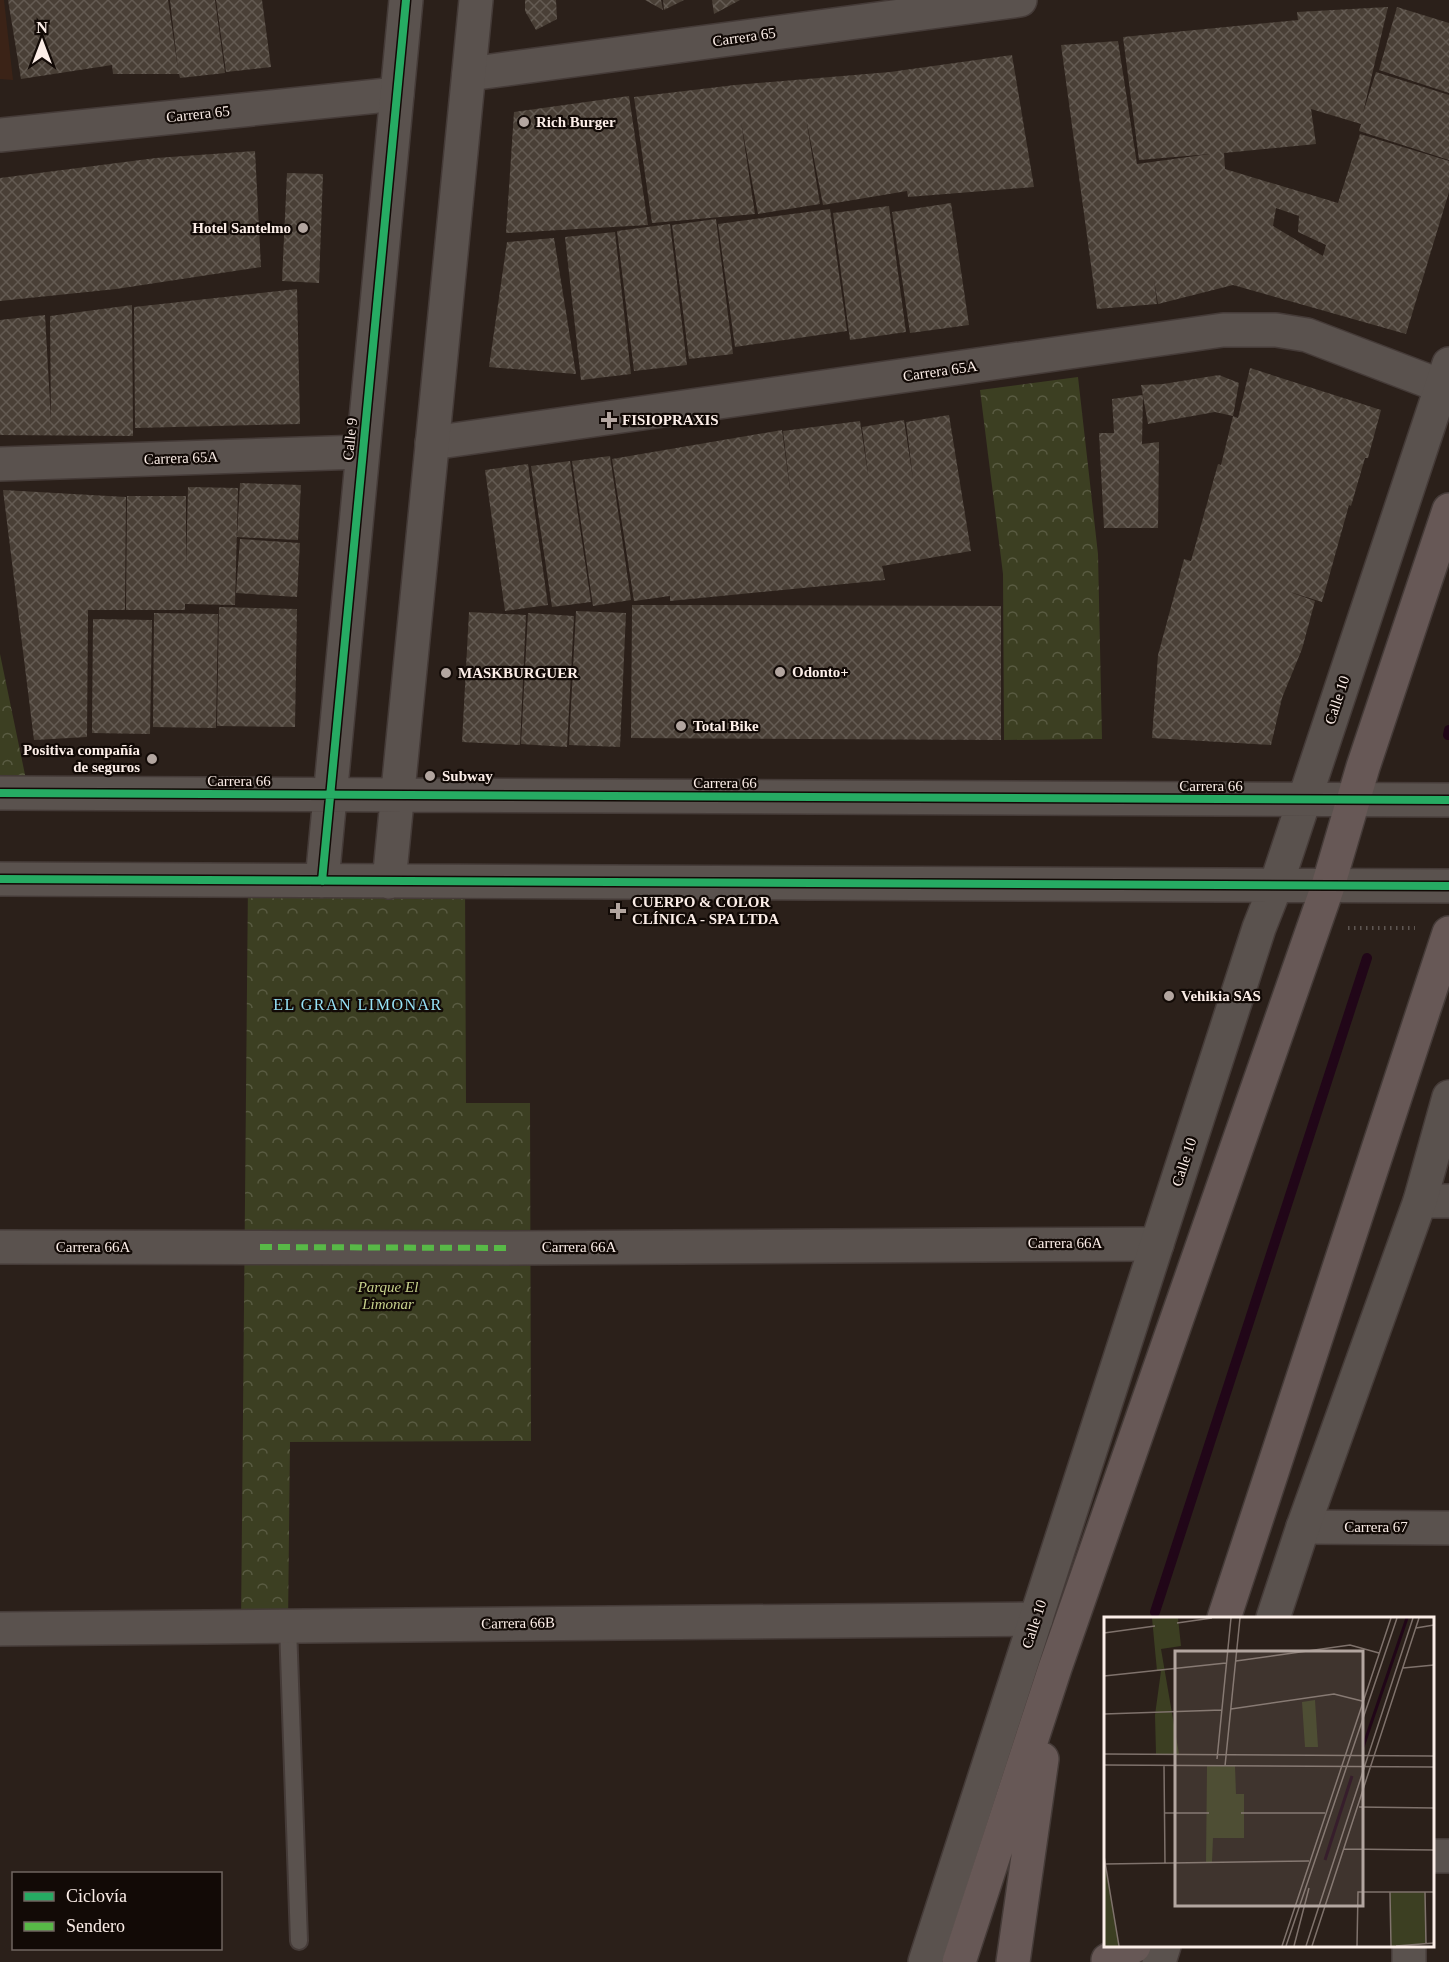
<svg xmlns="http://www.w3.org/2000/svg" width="1449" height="1962" font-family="'Times New Roman',serif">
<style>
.built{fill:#3b2317}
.park{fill:url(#park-crowns)}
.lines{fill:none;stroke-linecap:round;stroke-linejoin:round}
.stream{stroke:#210618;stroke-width:10}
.building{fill:url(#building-cross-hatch);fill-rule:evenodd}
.lane-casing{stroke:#453b38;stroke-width:20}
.street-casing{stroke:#453b38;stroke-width:36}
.secondary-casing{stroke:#453b38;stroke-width:36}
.primary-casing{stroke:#453b38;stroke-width:36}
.path{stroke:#5e5652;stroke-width:4;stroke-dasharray:1.5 4.5;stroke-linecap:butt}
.lane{stroke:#5a524e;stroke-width:16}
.street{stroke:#5a524e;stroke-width:33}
.secondary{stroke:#5a524e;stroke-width:33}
.primary{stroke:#675856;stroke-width:33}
.quiet{stroke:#58b947;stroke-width:6;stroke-dasharray:12 6;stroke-linecap:butt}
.cycleway-casing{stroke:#120a06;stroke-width:11}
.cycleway{stroke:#26ab63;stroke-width:8}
.poi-dot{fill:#b3a6a0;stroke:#120a06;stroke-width:2}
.labels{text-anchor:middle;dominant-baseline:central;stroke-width:4.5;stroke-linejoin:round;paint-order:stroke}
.street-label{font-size:15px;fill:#fceee8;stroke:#120a06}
.poi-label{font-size:15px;font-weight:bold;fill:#fceee8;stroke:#120a06;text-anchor:start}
.park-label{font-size:15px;font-style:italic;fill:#c7d28c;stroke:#120a06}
.neighbourhood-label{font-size:16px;letter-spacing:1.5px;fill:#97e3f8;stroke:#120a06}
.inset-river{fill:none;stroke:#210618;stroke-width:3}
.inset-road{fill:none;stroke:#7f726c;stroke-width:1.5}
.view{fill:#b3a6a0;fill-opacity:0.15;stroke:#b3a6a0;stroke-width:3}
.inset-edge{fill:none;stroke:#fceee8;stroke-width:3}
</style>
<defs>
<pattern id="park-crowns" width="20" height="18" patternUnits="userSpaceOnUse" patternTransform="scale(1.5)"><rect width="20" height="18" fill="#3c3f22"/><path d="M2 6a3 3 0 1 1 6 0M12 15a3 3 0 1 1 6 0" fill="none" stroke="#595b42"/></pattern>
<pattern id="building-cross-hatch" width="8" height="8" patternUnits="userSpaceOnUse" patternTransform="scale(1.5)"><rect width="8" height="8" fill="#493f36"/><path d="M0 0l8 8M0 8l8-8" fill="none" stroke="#645b53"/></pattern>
</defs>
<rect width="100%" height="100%" fill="#2b201a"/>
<path class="built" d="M 0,0 L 4,0 L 13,80 L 0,79 Z"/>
<path class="park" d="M 1078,377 L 1098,554 L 1102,739 L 1004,740 L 1003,574 L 980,390 Z
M 0,654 L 29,794 L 0,793 Z
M 248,881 L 465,882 L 466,1103 L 530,1103 L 531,1441 L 290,1442 L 288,1626 L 241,1626 Z"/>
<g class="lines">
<path class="stream" d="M 1448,735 L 1449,730
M 1155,1612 L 1367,958"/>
</g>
<path class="building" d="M 8,0 L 168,0 L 178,69 L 170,0 L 215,0 L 225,73 L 180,78 L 179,74 L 113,74 L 112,65 L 21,79 Z
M 216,0 L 262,0 L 271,67 L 226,72 Z
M 525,0 L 556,0 L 557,19 L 536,30 L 525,11 Z
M 645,0 L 661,0 L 663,10 Z
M 663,0 L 684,0 L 664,10 Z
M 712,0 L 740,0 L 714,14 Z
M 1388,7 L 1363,113 L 1376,72 L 1449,95 L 1449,160 L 1359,131 L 1361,124 L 1311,109 L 1316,144 L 1224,153 L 1225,169 L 1338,203 L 1360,134 L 1449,161 L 1449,192 L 1406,334 L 1233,285 L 1158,304 L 1154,280 L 1157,304 L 1097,309 L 1061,45 L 1118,41 L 1137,164 L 1210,154 L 1139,160 L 1123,37 L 1298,20 L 1297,12 ZM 1276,208 L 1299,216 L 1298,232 L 1326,245 L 1323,256 L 1273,226 Z
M 1397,7 L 1449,23 L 1449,93 L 1379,70 Z
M 1012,55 L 1034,187 L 908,197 L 907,191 L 823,205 L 806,118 L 820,204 L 758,214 L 741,122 L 755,214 L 652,223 L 634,97 L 735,85 L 890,72 Z
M 629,96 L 648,225 L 506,233 L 514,112 Z
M 255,151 L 261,267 L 116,289 L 0,301 L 0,178 L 156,158 Z
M 287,173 L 323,174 L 319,283 L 282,281 Z
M 951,203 L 969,325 L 910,333 L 892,212 Z
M 889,206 L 906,332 L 850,340 L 833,213 Z
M 830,209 L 847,331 L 735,347 L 718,224 Z
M 716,219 L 733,354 L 689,359 L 672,225 Z
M 670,224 L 687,365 L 634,371 L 617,231 Z
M 615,232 L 631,374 L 581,380 L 565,237 Z
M 554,238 L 576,374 L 489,367 L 507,242 Z
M 297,289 L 300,424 L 135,428 L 134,307 Z
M 132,305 L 133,436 L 0,435 L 0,320 L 45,315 L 51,421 L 50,316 Z
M 1250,368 L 1381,410 L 1368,458 L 1365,458 L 1351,506 L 1349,505 L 1322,602 L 1287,591 L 1315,601 L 1302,649 L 1282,698 L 1271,745 L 1152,738 L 1158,655 L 1184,559 L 1191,561 L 1218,464 L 1221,465 L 1233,416 L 1238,418 Z
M 1219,375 L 1239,383 L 1233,416 L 1215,412 L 1148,424 L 1141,385 L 1163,384 Z
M 1143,395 L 1142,444 L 1159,442 L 1158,528 L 1104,528 L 1099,433 L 1114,433 L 1112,399 Z
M 949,415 L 971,551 L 882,566 L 885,580 L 670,601 L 670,596 L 634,601 L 612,459 L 782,430 L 792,504 L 783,431 L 860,421 L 869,481 L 862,427 L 904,420 L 913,479 L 906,422 Z
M 610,456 L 631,600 L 593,606 L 572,461 Z
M 570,461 L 591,602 L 552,607 L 531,466 Z
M 528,464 L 548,605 L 505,611 L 485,470 Z
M 240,483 L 301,485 L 298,540 L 237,537 Z
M 188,487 L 238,488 L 235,605 L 185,604 L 185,610 L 126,610 L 127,496 L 186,496 L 186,568 Z
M 3,490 L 126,497 L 125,610 L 88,610 L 87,737 L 34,740 Z
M 240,539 L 300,543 L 297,597 L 236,593 Z
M 632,605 L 1001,606 L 1001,740 L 631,738 Z
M 219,607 L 297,609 L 295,727 L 217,726 Z
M 576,611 L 626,613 L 620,747 L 569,745 Z
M 469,612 L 526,615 L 520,745 L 462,742 Z
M 154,613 L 218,614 L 216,728 L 153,727 Z
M 528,613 L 574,616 L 567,747 L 521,744 Z
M 93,619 L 152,620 L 150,734 L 92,733 Z"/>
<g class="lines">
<g class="lane-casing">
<path id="lane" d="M 288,1626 L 299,1941"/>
</g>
<g class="street-casing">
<path id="street" d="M 469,74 L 1020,0
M 0,135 L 397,94
M 432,443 L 1223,330 L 1276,330 L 1307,335 L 1441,386
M 0,464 L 362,452
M 1420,1201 L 1449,1201
M 0,1247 L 508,1248 L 1157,1244
M 1303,1527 L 1449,1528
M 0,1629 L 1036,1619
M 1432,1856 L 1449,1856
M 1409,1962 L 1409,1946"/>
</g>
<g class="secondary-casing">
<path id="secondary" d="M 0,793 L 1449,800
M 0,879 L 1449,886
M 322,881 L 406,0
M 389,882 L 476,0
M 1273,1618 L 1303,1527 L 1420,1201 L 1449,1097
M 925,1962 L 1259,928 L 1276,885 L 1449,364
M 1159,1962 L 1164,1946"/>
</g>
<g class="primary-casing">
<path id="primary" d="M 1224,1618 L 1449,933
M 1108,1960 L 1134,1946
M 959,1962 L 1055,1668 L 1328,886 L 1363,767 L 1449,510
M 1013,1962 L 1042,1759"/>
</g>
<path class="path" d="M 1348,928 L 1415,928"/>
<use href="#lane" class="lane"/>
<use href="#street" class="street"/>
<use href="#secondary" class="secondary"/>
<use href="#primary" class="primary"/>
<path class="quiet" d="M 260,1247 L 508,1248"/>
<g class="cycleway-casing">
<path id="cycleway" d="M 0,793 L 1449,800
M 0,879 L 1449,886
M 322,881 L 406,0"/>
</g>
<use href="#cycleway" class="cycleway"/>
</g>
<g class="poi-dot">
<circle cx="524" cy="122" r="6"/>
<circle cx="303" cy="228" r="6"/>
<path d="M606 411h6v6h6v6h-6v6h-6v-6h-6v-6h6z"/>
<circle cx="780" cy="672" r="6"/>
<circle cx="446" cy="673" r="6"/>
<circle cx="681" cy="726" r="6"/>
<circle cx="152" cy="759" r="6"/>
<circle cx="430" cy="776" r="6"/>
<path d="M615 902h6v6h6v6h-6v6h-6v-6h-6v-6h6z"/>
<circle cx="1169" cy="996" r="6"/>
</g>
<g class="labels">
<g class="street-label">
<text transform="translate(744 37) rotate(-8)">Carrera 65</text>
<text transform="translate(198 114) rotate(-6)">Carrera 65</text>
<text transform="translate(940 371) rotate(-8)">Carrera 65A</text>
<text transform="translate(350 439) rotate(-84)">Calle 9</text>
<text transform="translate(181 458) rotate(-2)">Carrera 65A</text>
<text transform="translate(1337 700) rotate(-72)">Calle 10</text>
<text x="239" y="781">Carrera 66</text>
<text x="725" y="783">Carrera 66</text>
<text x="1211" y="786">Carrera 66</text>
<text transform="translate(1184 1162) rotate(-72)">Calle 10</text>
<text x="1065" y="1243">Carrera 66A</text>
<text x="93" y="1247">Carrera 66A</text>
<text x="579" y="1247">Carrera 66A</text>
<text x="1376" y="1527">Carrera 67</text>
<text transform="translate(518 1623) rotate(-1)">Carrera 66B</text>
<text transform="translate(1034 1624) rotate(-72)">Calle 10</text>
</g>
<g class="poi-label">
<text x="536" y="122">Rich Burger</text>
<text x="291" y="228" text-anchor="end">Hotel Santelmo</text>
<text x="622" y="420">FISIOPRAXIS</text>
<text x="792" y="672">Odonto+</text>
<text x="458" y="673">MASKBURGUER</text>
<text x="693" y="726">Total Bike</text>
<text x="140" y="750" text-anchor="end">Positiva compañía<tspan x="140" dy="17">de seguros</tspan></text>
<text x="442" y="776">Subway</text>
<text x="632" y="902">CUERPO &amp; COLOR<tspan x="632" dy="17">CLÍNICA - SPA LTDA</tspan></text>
<text x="1181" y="996">Vehikia SAS</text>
</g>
<g class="park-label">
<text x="388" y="1287">Parque El<tspan x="388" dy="17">Limonar</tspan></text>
</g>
<g class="neighbourhood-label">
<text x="358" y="1004">EL GRAN LIMONAR</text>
</g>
</g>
<g transform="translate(1104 1617)">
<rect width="330" height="330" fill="#2b201a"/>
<path d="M 0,239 L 15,329 L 0,329 Z" fill="#3c3f22"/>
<path d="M 48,1 L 74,1 L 77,29 L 57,32 L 75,137 L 52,137 L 51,98 L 57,54 L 53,54 ZM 211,83 L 214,130 L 201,130 L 198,85 ZM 103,149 L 131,149 L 132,177 L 140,177 L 140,221 L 109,221 L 108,245 L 102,245 ZM 286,275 L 321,275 L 322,327 L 287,329 Z" fill="#3c3f22"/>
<path class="inset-river" d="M 259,130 L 303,1M 221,243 L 248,159"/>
<path class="inset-road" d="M 73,6 L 108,1M 312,11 L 330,8M 0,16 L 51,9M 132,44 L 246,28 L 275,36M 299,51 L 330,48M 0,59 L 122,46M 127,92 L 230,77 L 258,84M 0,97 L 118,93M 0,137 L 330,139M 113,142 L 127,1M 0,148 L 330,150M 60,148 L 61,246M 121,149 L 136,1M 255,190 L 330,191M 61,196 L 105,196M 137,196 L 221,196M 240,232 L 330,233M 0,239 L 15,329M 1,247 L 205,244M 286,275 L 287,329M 321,275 L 322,327M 178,329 L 287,1M 182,329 L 293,1M 190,329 L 205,271M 202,329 L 309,1M 208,329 L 315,1M 253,329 L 254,275 L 330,275M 292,329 L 330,326"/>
<path class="view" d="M 71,34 L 259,34 L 259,289 L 71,289 Z"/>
<rect width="330" height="330" class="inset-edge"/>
</g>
<rect x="12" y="1872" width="210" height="78" fill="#120a06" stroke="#706560" stroke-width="1.5"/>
<rect x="24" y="1892" width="30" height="9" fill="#26ab63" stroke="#706560" stroke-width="1.5"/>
<text x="66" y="1902" font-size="18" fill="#fceee8">Ciclovía</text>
<rect x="24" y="1922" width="30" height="9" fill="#58b947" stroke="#706560" stroke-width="1.5"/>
<text x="66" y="1932" font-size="18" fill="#fceee8">Sendero</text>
<g transform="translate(42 42)" stroke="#120a06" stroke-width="4.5" paint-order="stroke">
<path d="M0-4.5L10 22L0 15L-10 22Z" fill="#fceee8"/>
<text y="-9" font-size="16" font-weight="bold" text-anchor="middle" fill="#fceee8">N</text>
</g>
</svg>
